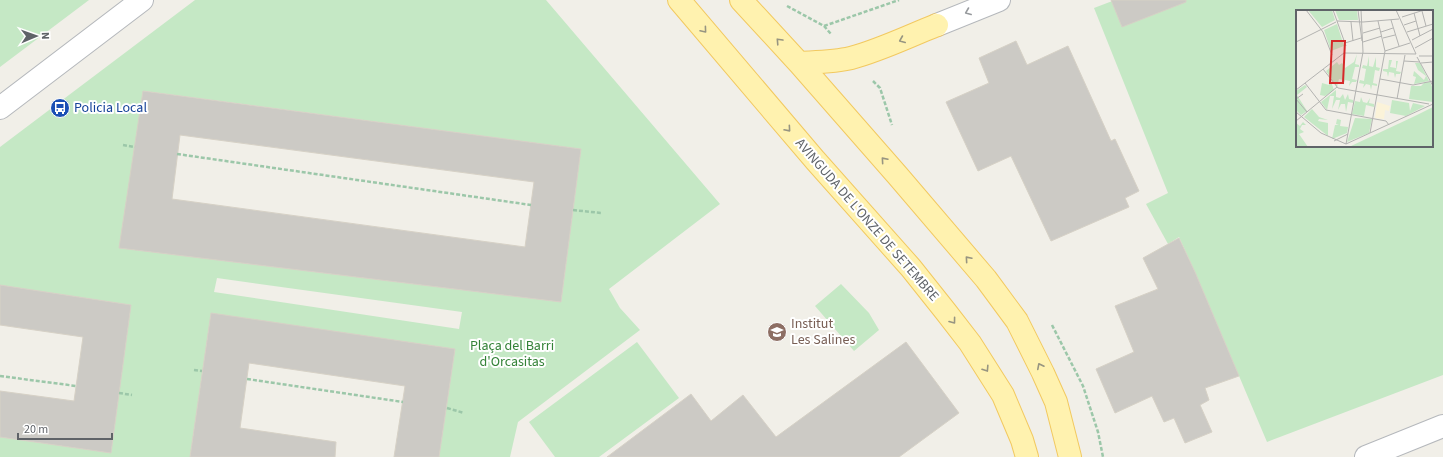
<svg xmlns="http://www.w3.org/2000/svg" width="1443" height="457" font-family="'Source Sans 3',sans-serif">
<style>
.green{fill:#c5e8c5;fill-rule:evenodd}
.building{fill:#cccac5;stroke:#d6d1c6;fill-rule:evenodd}
.lines{fill:none;stroke-linecap:round;stroke-linejoin:round}
.minor-casing{stroke:#b5b8bc;stroke-width:24}
.major-casing{stroke:#f2c960;stroke-width:24}
.path{stroke:#9cc7a9;stroke-width:2.5;stroke-dasharray:4 2;stroke-linecap:butt}
.minor{stroke:#fff;stroke-width:22}
.major{stroke:#fff2af;stroke-width:22}
.oneway{stroke:#979a9d}
.oneway2{stroke:#979581}
.labels{text-anchor:middle;dominant-baseline:central;stroke-width:4;stroke-linejoin:round;paint-order:stroke}
.transit-label{font-size:14px;fill:#164399;stroke:#fff;text-anchor:start}
.street-label{font-size:14px;fill:#5f6368;stroke:#fff}
.education-label{font-size:14px;fill:#785e54;stroke:#fff;text-anchor:start}
.park-label{font-size:14px;fill:#348238;stroke:#fff}
.inset-road{fill:none;stroke:#b3b3b1;stroke-width:1}
.view{fill:#d62828;fill-opacity:0.15;stroke:#d62828;stroke-width:2}
.inset-edge{fill:none;stroke:#5f6368;stroke-width:2}
</style>
<rect width="100%" height="100%" fill="#f1efe8"/>
<path class="green" d="M 0,0 L 89,0 L 0,67 Z
M 195,0 L 546,0 L 720,204 L 609,289 L 620,308 L 640,330 L 518,422 L 510,457 L 439,457 L 455,349 L 211,314 L 190,457 L 0,457 L 0,437 L 111,453 L 131,305 L 0,285 L 0,147 ZM 144,91 L 581,149 L 561,302 L 120,248 ZM 217,278 L 462,312 L 459,329 L 214,292 Z
M 1115,0 L 1443,0 L 1443,375 L 1267,442 L 1195,272 L 1179,237 L 1168,244 L 1146,204 L 1168,193 L 1094,8 ZM 1297,11 L 1432,11 L 1432,146 L 1297,146 Z
M 841,284 L 869,313 L 879,330 L 854,351 L 815,306 Z
M 637,342 L 679,398 L 599,457 L 555,457 L 529,422 Z"/>
<path class="building" d="M 1111,0 L 1186,0 L 1186,2 L 1122,27 Z
M 1016,41 L 1027,65 L 1068,46 L 1111,141 L 1115,139 L 1139,191 L 1125,198 L 1129,207 L 1051,241 L 1011,156 L 978,171 L 946,102 L 989,83 L 979,58 Z
M 143,91 L 581,149 L 561,302 L 119,248 ZM 180,135 L 534,182 L 525,247 L 172,199 Z
M 1179,238 L 1195,272 L 1239,376 L 1205,388 L 1209,400 L 1200,405 L 1212,432 L 1185,443 L 1174,418 L 1164,422 L 1152,396 L 1115,413 L 1096,369 L 1134,352 L 1115,306 L 1158,289 L 1143,258 Z
M 0,285 L 131,305 L 111,453 L 0,437 L 0,391 L 74,401 L 83,337 L 0,325 Z
M 211,313 L 455,349 L 439,457 L 394,457 L 405,386 L 249,363 L 240,428 L 336,442 L 335,457 L 190,457 Z
M 906,342 L 959,413 L 899,457 L 607,457 L 691,394 L 711,421 L 743,395 L 776,437 Z"/>
<g class="lines">
<g class="minor-casing">
<path id="minor" d="M 937,25 L 999,0
M 0,108 L 142,0
M 1366,457 L 1443,426"/>
</g>
<g class="major-casing">
<path id="major" d="M 679,0 L 815,160 L 911,268 L 946,312 L 970,343 L 1003,395 L 1022,440 L 1027,457
M 741,0 L 799,63 L 898,176 L 986,279 L 1017,321 L 1043,373 L 1056,402 L 1070,457
M 799,63 C 817,62 835,62 851,58 C 881,50 909,36 937,25"/>
</g>
<path class="path" d="M 787,6 L 824,26 L 831,34
M 824,26 L 899,0
M 873,81 L 880,88 L 892,125
M 123,145 L 135,147
M 177,154 L 531,205
M 573,210 L 601,213
M 1052,325 L 1083,386 L 1098,432 L 1103,457
M 194,370 L 202,371
M 0,376 L 76,386
M 247,379 L 403,402
M 119,393 L 132,395
M 447,408 L 464,413"/>
<use href="#minor" class="minor"/>
<use href="#major" class="major"/>
</g>
<defs><path id="oneway-chevron" d="M-2-3.5L2.5 0L-2 3.5" fill="none" stroke-width="1.6" stroke-linecap="round" stroke-linejoin="round"/></defs>
<use class="oneway" href="#oneway-chevron" transform="translate(968 12) rotate(158)"/>
<g class="oneway2">
<use href="#oneway-chevron" transform="translate(704 30) rotate(50)"/>
<use href="#oneway-chevron" transform="translate(902 40) rotate(157)"/>
<use href="#oneway-chevron" transform="translate(779 41) rotate(-133)"/>
<use href="#oneway-chevron" transform="translate(788 129) rotate(49)"/>
<use href="#oneway-chevron" transform="translate(884 160) rotate(-131)"/>
<use href="#oneway-chevron" transform="translate(968 259) rotate(-131)"/>
<use href="#oneway-chevron" transform="translate(953 321) rotate(53)"/>
<use href="#oneway-chevron" transform="translate(1040 366) rotate(-117)"/>
<use href="#oneway-chevron" transform="translate(986 369) rotate(57)"/>
</g>
<defs>
<g id="bus-disc" transform="scale(1)"><circle r="9.5" fill="#1a4fb4" stroke="#fff"/><path d="M-5-6H5V4H4V6H2V4H-2V6H-4V4H-5ZM-3.5-4V0h7V-4ZM-3.5 1.2v1.5H-2V1.2ZM2 1.2v1.5H3.5V1.2Z" fill="#fff"/></g>
<g id="school-disc" transform="scale(1)"><circle r="9.5" fill="#8d6e63" stroke="#fff"/><path d="M0-5L7-2L0 1L-7-2ZM-4 1L0 2.5L4 1V4Q0 6-4 4Z" fill="#fff"/></g>
</defs>
<g fill-rule="evenodd">
<use href="#bus-disc" x="60" y="108"/>
<use href="#school-disc" x="777" y="332"/>
</g>
<g class="labels">
<g class="transit-label">
<text x="74" y="108">Policia Local</text>
</g>
<g class="street-label">
<text transform="translate(867 220) rotate(49)">AVINGUDA DE L'ONZE DE SETEMBRE</text>
</g>
<g class="education-label">
<text x="791" y="324">Institut<tspan x="791" dy="16">Les Salines</tspan></text>
</g>
<g class="park-label">
<text x="512" y="346">Plaça del Barri<tspan x="512" dy="16">d'Orcasitas</tspan></text>
</g>
</g>
<g transform="translate(1296 10)">
<rect width="137" height="137" fill="#f1efe8"/>
<path d="M 12,0 L 36,0 L 39,10 L 26,17 ZM 39,0 L 61,0 L 62,10 L 43,10 ZM 41,14 L 48,36 L 35,41 L 28,20 ZM 61,44 L 59,54 L 63,55 L 63,57 L 59,57 L 56,69 L 61,70 L 60,72 L 56,72 L 53,76 L 54,71 L 49,70 L 47,75 L 47,70 L 43,69 L 41,77 L 30,61 L 41,52 L 43,55 L 46,53 L 49,58 L 58,52 ZM 73,46 L 73,56 L 77,57 L 80,47 L 80,57 L 84,58 L 83,61 L 79,60 L 77,73 L 81,74 L 81,76 L 76,75 L 75,80 L 74,75 L 70,74 L 67,78 L 68,74 L 63,73 L 64,70 L 68,71 L 70,59 L 66,58 L 67,55 L 71,56 ZM 93,50 L 96,50 L 94,57 L 100,58 L 100,51 L 102,51 L 100,61 L 105,62 L 104,64 L 100,64 L 99,68 L 98,63 L 93,62 L 92,67 L 91,62 L 87,61 L 87,59 L 92,59 ZM 119,53 L 124,53 L 133,71 L 118,74 L 120,67 L 117,66 L 118,61 L 128,70 L 130,66 L 122,60 ZM 34,69 L 38,80 L 29,86 L 24,85 L 26,73 L 33,75 ZM 129,72 L 134,72 L 137,79 L 137,92 L 113,89 L 115,76 L 125,76 ZM 9,75 L 11,77 L 1,85 L 11,101 L 5,105 L 0,100 L 0,81 ZM 40,80 L 40,87 L 44,88 L 47,84 L 49,90 L 52,84 L 53,89 L 57,90 L 58,93 L 52,92 L 50,102 L 49,94 L 45,94 L 42,100 L 44,90 L 40,90 L 36,99 L 38,86 L 34,86 L 31,100 L 25,92 ZM 65,87 L 67,92 L 71,93 L 74,88 L 73,93 L 78,94 L 78,97 L 70,95 L 68,106 L 56,104 L 59,91 L 64,92 ZM 96,90 L 113,93 L 114,101 L 117,93 L 129,96 L 110,106 L 94,103 ZM 137,97 L 137,137 L 55,136 L 119,106 ZM 16,99 L 23,107 L 32,110 L 23,109 L 22,111 L 32,113 L 32,126 L 8,107 ZM 59,108 L 76,109 L 73,123 L 51,132 ZM 41,109 L 45,110 L 44,116 L 52,117 L 51,123 L 36,129 L 39,115 L 43,115 L 40,114 ZM 7,112 L 10,115 L 6,115 L 4,119 L 8,122 L 3,124 L 12,137 L 0,137 L 0,113 L 4,116 Z" fill="#c5e8c5"/>
<path d="M 81,92 L 94,96 L 93,101 L 89,100 L 88,109 L 79,108 Z" fill="#fbf3d9"/>
<path class="inset-road" d="M 10,0 L 27,22 L 36,45M 37,0 L 50,36M 62,0 L 66,31M 100,0 L 120,44M 126,1 L 130,16M 118,3 L 124,26M 106,7 L 128,0M 95,10 L 103,36M 41,11 L 67,12 L 103,9M 55,12 L 57,31M 108,15 L 120,11M 85,22 L 97,18M 111,22 L 137,14M 67,23 L 84,18M 87,28 L 99,25M 116,30 L 137,19M 0,32 L 40,12M 67,32 L 86,26M 49,33 L 65,28M 119,38 L 137,28M 89,41 L 114,33M 123,46 L 137,46M 121,47 L 137,76M 108,51 L 124,52M 125,53 L 137,52M 27,59 L 42,78 L 133,94M 84,69 L 117,75 L 137,71M 9,73 L 30,100 L 90,111 L 93,115M 0,80 L 48,43 L 120,44M 7,84 L 0,89 L 11,102M 101,89 L 109,45M 0,102 L 25,123 L 50,134 L 137,94M 0,111 L 41,77M 74,123 L 89,41 L 82,11M 38,131 L 52,124M 50,134 L 67,42 L 65,0"/>
<path class="view" d="M 36,31 L 49,31 L 47,73 L 34,73 Z"/>
<rect width="137" height="137" class="inset-edge"/>
</g>
<g transform="translate(36 36) rotate(88)" stroke="#ffffff" stroke-width="3" paint-order="stroke">
<path d="M0-3L7 15L0 10L-7 15Z" fill="#5f6368"/>
<text y="-6" font-size="11" font-weight="bold" text-anchor="middle" fill="#5f6368">N</text>
</g>
<path d="M18 433v6h94v-6" fill="none" stroke="#5f6368" stroke-width="2"/>
<text x="24" y="433" font-size="12" fill="#5f6368" stroke="#ffffff" stroke-width="3" paint-order="stroke">20 m</text>
</svg>
